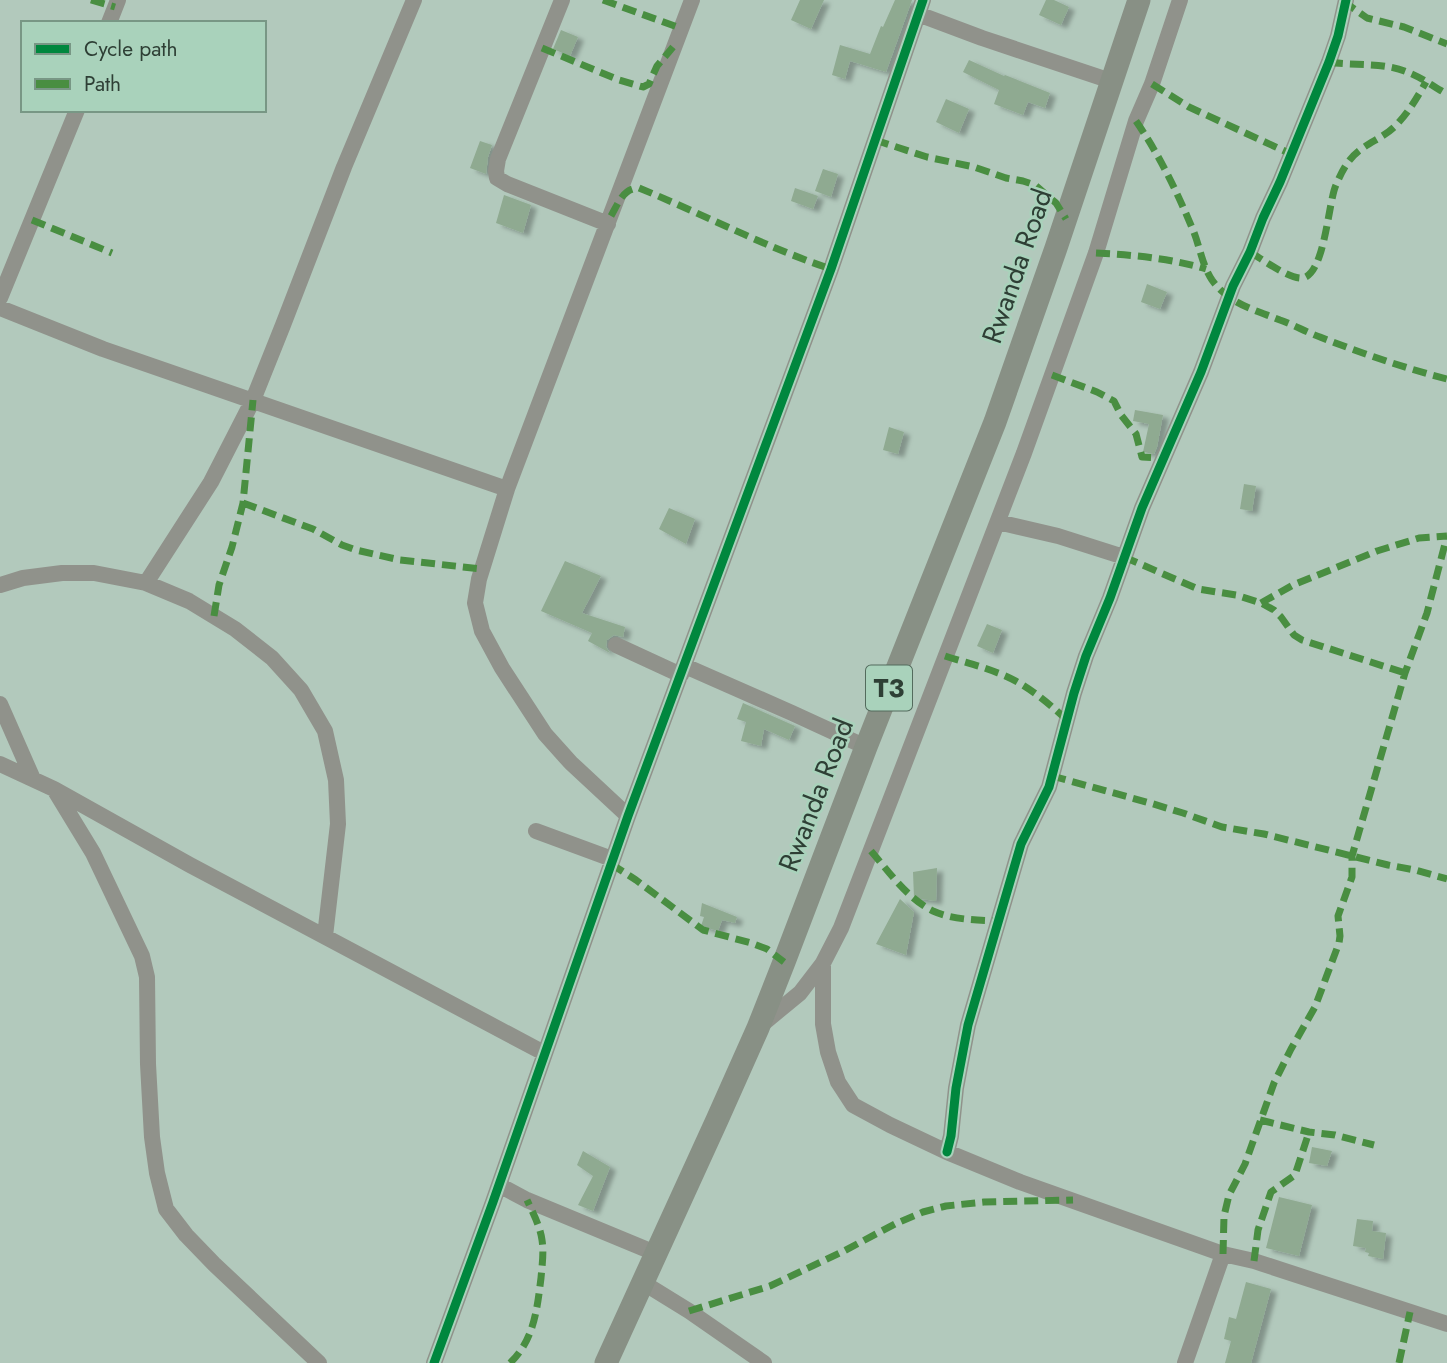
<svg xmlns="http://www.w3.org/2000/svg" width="1447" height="1363" font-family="Jost,sans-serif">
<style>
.building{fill:#8faa91;filter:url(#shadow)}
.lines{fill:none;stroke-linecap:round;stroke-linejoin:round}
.minor{stroke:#90928b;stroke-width:16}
.highway{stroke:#889085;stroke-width:23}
.quiet{stroke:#498e41;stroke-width:7;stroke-dasharray:14 7;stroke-linecap:butt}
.cycleway-casing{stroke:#a9d2bb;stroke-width:13}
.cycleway{stroke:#00873e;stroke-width:9}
.labels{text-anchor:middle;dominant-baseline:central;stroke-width:5;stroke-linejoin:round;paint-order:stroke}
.shield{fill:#a9d2bb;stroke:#536b5d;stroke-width:2}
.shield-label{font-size:26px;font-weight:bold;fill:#2e3f35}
.street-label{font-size:28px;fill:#2e3f35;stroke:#a9d2bb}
</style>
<defs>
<filter id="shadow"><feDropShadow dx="6" dy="3.5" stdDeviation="2" flood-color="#0004"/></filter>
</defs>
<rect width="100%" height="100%" fill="#b2c9bc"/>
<path class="building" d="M 800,0 L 824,0 L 811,29 L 791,20 Z
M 895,0 L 912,0 L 886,72 L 850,61 L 845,79 L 832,75 L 840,45 L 870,54 L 881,26 L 883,27 Z
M 1046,0 L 1054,0 L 1069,7 L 1061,25 L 1039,15 Z
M 561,30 L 578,37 L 570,56 L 553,49 Z
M 969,60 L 1004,76 L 1005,75 L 1050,93 L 1045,108 L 1028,102 L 1023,115 L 994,104 L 999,90 L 963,72 Z
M 946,99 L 969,109 L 959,133 L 936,122 Z
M 480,141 L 492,145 L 488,157 L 486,174 L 470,168 Z
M 823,169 L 838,174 L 831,197 L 815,191 Z
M 795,188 L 818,196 L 813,209 L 791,201 Z
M 504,195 L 531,205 L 523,233 L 496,223 Z
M 1147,284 L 1167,292 L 1160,309 L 1141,302 Z
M 1135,410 L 1163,415 L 1157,447 L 1154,454 L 1143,452 L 1149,424 L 1133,421 Z
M 889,427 L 904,432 L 898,454 L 883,450 Z
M 1244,484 L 1256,486 L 1252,511 L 1240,509 Z
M 669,508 L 695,519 L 686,544 L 659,529 Z
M 565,561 L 601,576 L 582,613 L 625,627 L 623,637 L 614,635 L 607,640 L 606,647 L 610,653 L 588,641 L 592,633 L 541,611 Z
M 987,624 L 1002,630 L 993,653 L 977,646 Z
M 743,703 L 795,726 L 789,740 L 764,729 L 761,746 L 741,741 L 746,722 L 737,719 Z
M 937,868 L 936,901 L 914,898 L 913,872 Z
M 900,899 L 914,912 L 906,955 L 876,944 Z
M 702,903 L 737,917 L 735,923 L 722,920 L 718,931 L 701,926 L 704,917 L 700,916 Z
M 1312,1147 L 1332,1151 L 1327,1166 L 1309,1163 Z
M 583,1151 L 610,1167 L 593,1211 L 578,1205 L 593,1176 L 577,1165 Z
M 1279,1197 L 1312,1205 L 1299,1256 L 1266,1248 Z
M 1357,1219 L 1373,1221 L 1372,1231 L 1386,1233 L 1383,1259 L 1368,1256 L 1369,1253 L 1365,1252 L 1366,1248 L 1353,1246 Z
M 1246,1282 L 1271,1289 L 1251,1363 L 1225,1363 L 1231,1341 L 1224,1339 L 1229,1317 L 1236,1319 Z"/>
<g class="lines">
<path class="minor" d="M 562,0 L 498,159 L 496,171 L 497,178 L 507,184 L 608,224
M 918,14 L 982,38 L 1111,81
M 109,23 L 118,0
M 0,298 L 77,110
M 0,308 L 103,349 L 507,489
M 998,522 L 1058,536 L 1124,557
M 146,583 L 211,482 L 253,400 L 283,325 L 344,167 L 414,0
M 0,585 L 23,578 L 62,573 L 94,573 L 146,583 L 189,601 L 235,629 L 272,658 L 301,690 L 325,731 L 336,780 L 338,824 L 325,936
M 616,645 L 681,675
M 685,666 L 792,713 L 866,747
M 0,704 L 33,779
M 0,764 L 54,789 L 190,865 L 544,1053
M 54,789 L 93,853 L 142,956 L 147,977 L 148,1064 L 152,1137 L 157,1173 L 166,1209 L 186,1235 L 214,1264 L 319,1363
M 628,816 L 571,763 L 545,734 L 502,668 L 482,631 L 475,603 L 479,579 L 507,489 L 692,0
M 536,831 L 612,859
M 823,963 L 823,1024 L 828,1052 L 838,1082 L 853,1105 L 890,1125 L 947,1152 L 1020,1182 L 1223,1254 L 1254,1261 L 1447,1324
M 760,1026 L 800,993 L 823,963 L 841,928 L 1024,453 L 1096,253 L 1136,121 L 1152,84 L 1180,0
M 947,1152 L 951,1136 L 956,1088 L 968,1025 L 1021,844 L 1049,787 L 1074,693 L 1086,656 L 1110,598 L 1142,508 L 1201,372 L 1233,286 L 1250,252 L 1263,218 L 1280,182 L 1329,62 L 1338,36 L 1346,0
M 499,1185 L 527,1200 L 655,1253
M 642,1282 L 689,1311 L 764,1363
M 434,1363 L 493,1202 L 628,816 L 831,269 L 923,0
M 1185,1363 L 1223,1254"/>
<path class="highway" d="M 606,1363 L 717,1120 L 758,1028 L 784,962 L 866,747 L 995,422 L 1056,248 L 1139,0"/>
<path class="quiet" d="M 91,0 L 115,7
M 603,0 L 680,28
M 1343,1 L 1367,18 L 1404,27 L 1447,44
M 542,48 L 619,80 L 643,87 L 649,84 L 657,66 L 673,47
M 1329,62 C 1354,66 1383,62 1407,72 C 1421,77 1434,87 1447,94
M 1152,84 L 1189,107 L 1291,154
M 1136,121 C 1160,156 1177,192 1193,230 C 1200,247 1202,265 1212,280 C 1229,304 1255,310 1280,320 C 1294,325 1306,332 1320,337 C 1361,353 1404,368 1447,379
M 875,140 L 927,157 L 974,167 L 1006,178 L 1023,181 L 1035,185 L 1056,203 L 1066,219
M 611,216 C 618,204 623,188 639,188 C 703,214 765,247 831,269
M 32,220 L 112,253
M 1250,252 C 1262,259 1290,280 1303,278 C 1325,273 1328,203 1336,185 C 1342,171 1348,159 1360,150 C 1373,140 1387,136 1399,122 C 1410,110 1418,96 1426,82
M 1096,253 C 1133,255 1169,258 1206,269
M 1052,375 L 1097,392 L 1114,401 L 1121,415 L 1136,434 L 1142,457 L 1164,458
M 243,503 L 313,529 L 342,545 L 356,550 L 400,560 L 482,569
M 1124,557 L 1198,589 L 1236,595 L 1261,603 L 1274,610 L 1281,617 L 1294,635 L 1302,640 L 1405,673
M 1261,603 L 1293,585 L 1377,551 L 1419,538 L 1447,536
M 214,616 L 219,585 L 232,547 L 243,503 L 253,400
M 945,656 C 963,662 981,666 998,673 C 1025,683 1046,701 1067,720
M 1052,776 L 1150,803 L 1183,813 L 1222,827 L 1264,834 L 1388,865 L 1415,870 L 1447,879
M 871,851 C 889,872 908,899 933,911 C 953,920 977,920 998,921
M 611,864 L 636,880 L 703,930 L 751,943 L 767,949 L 784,962
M 1260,1120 L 1309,1132 L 1335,1135 L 1374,1145
M 1223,1254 L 1224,1216 L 1229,1195 L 1245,1164 L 1274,1083 L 1291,1049 L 1315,1007 L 1339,943 L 1340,936 L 1338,916 L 1352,877 L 1352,856 L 1405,673 L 1427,613 L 1447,536
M 1254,1261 L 1258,1230 L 1271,1192 L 1295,1175 L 1309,1132
M 689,1311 L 770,1286 L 842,1252 L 895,1224 L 923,1212 L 946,1206 L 984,1202 L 1073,1200
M 510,1363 C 534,1340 537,1310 541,1278 C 542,1266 544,1253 542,1240 C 540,1226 533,1213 527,1200
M 1399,1363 L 1410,1312"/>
<g class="cycleway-casing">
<path id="cycleway" d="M 947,1152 L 951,1136 L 956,1088 L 968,1025 L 1021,844 L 1049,787 L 1074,693 L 1086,656 L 1110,598 L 1142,508 L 1201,372 L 1233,286 L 1250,252 L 1263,218 L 1280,182 L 1329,62 L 1338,36 L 1346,0
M 434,1363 L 493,1202 L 628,816 L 831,269 L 923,0"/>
</g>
<use href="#cycleway" class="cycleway"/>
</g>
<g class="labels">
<rect class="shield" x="866" y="665.5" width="46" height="45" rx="5"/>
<g class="shield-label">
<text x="889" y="688">T3</text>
</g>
<g class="street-label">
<text transform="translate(1017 266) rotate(-71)">Rwanda Road</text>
<text transform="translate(816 795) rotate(-69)">Rwanda Road</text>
</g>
</g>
<rect x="21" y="21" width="245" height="91" fill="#a9d2bb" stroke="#789785" stroke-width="2"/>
<rect x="35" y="44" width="35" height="10" fill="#00873e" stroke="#789785" stroke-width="2"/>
<text x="84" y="56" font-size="21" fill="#2e3f35">Cycle path</text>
<rect x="35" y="79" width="35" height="10" fill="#498e41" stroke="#789785" stroke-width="2"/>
<text x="84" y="91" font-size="21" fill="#2e3f35">Path</text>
</svg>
